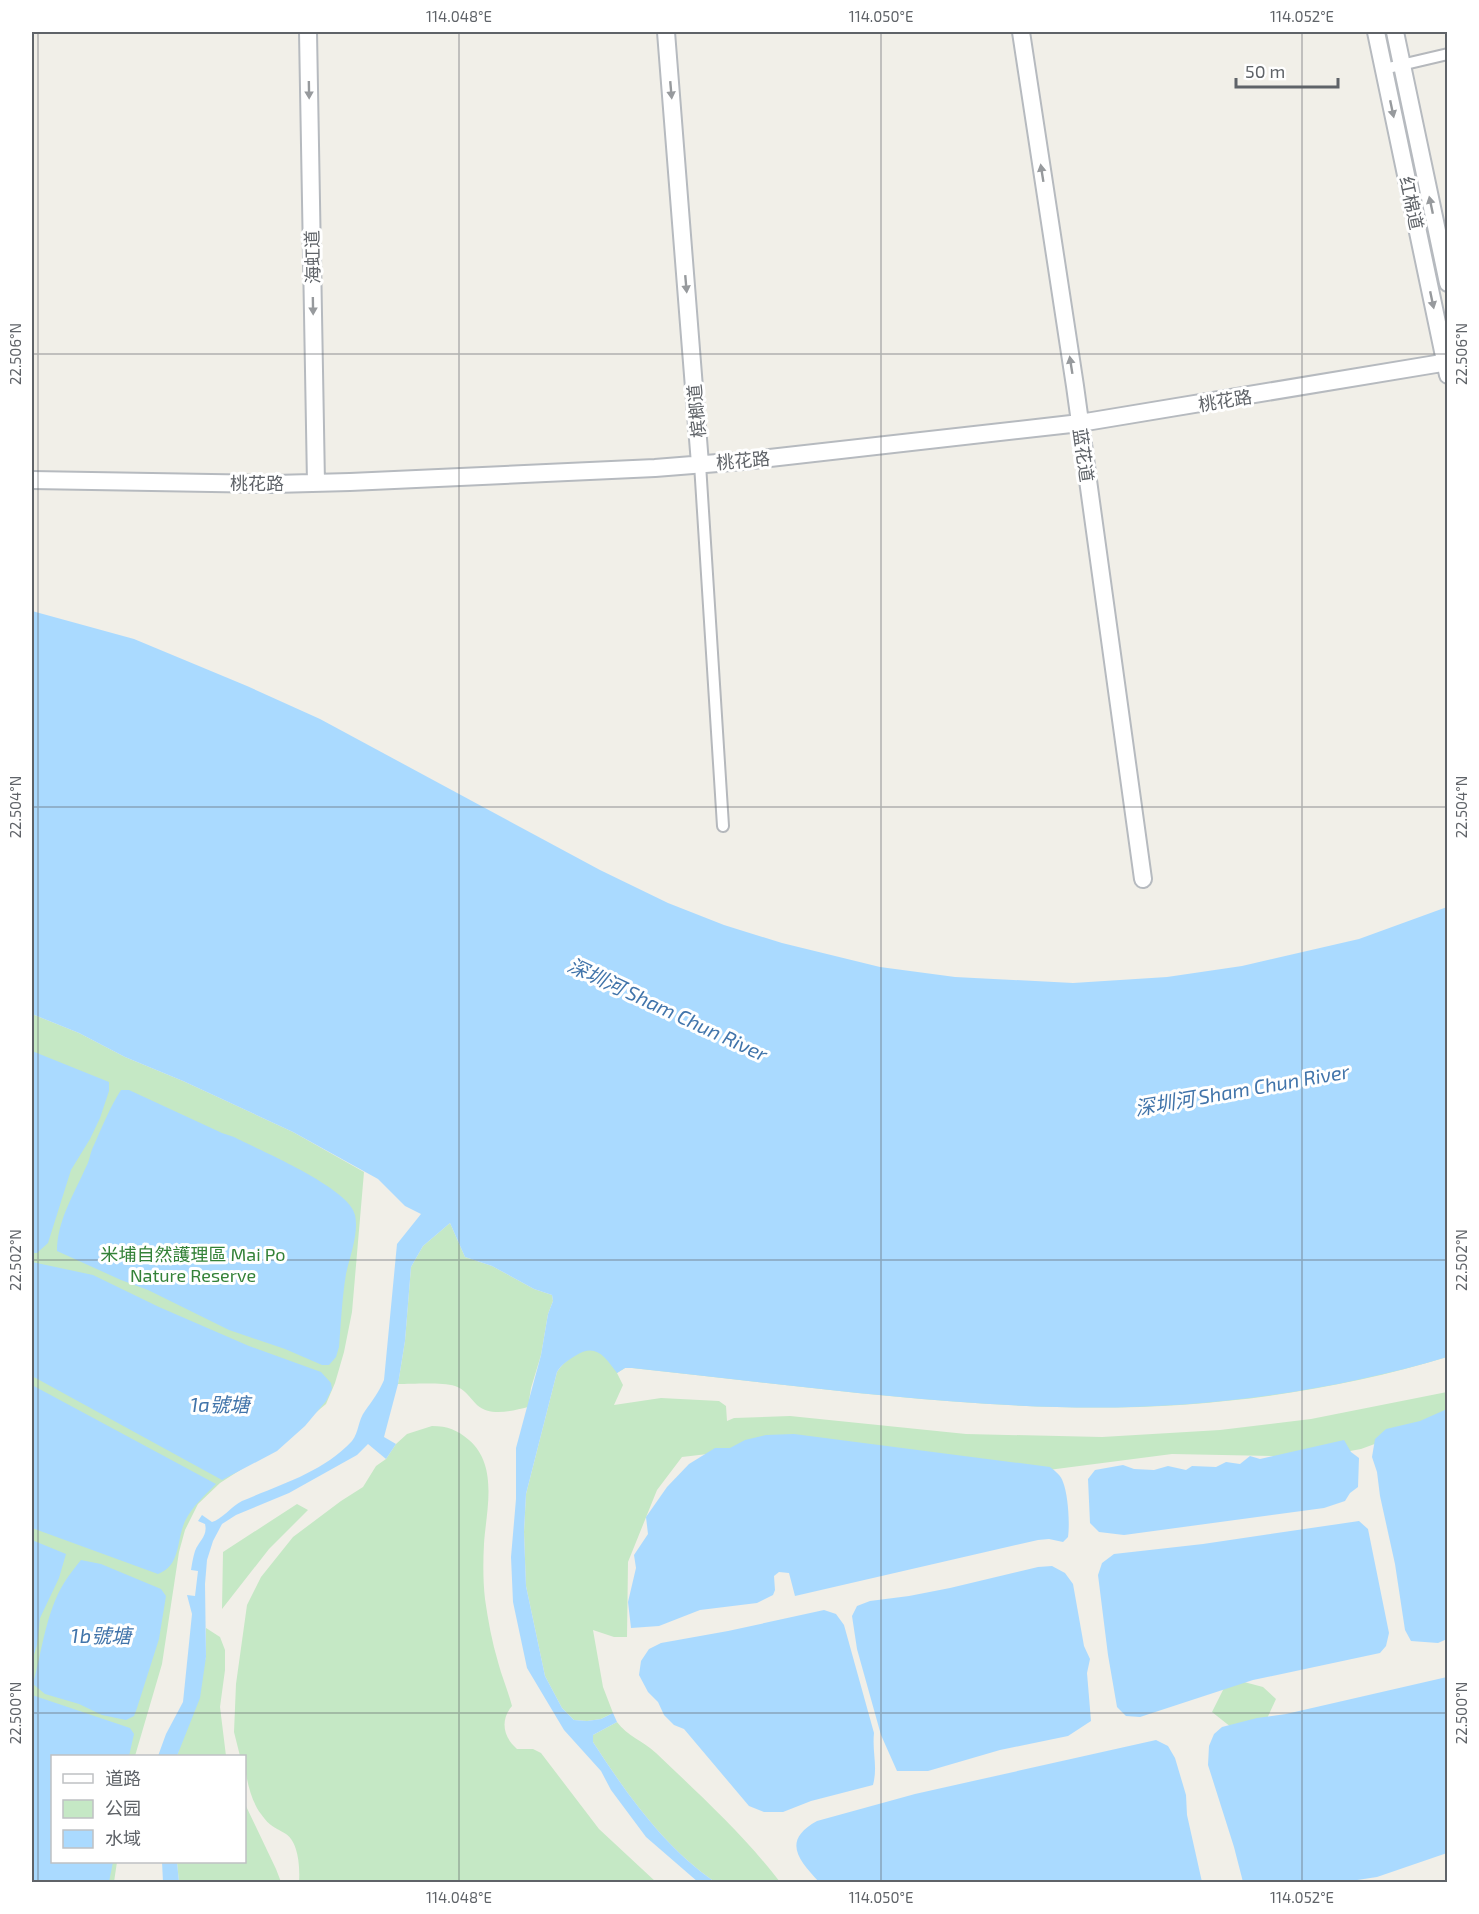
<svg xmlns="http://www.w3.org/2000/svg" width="1479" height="1914" font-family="'Exo 2','Noto Sans SC',sans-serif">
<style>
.green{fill:#c5e8c5}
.water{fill:#aadaff}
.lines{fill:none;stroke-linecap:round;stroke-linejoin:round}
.street-casing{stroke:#b5b8bc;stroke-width:14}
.secondary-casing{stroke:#b6babf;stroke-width:20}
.street{stroke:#fff;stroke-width:10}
.secondary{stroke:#fff;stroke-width:16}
.oneway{fill:#979a9d}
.ticks{fill:none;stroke:#5f6368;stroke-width:1.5;stroke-opacity:0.45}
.labels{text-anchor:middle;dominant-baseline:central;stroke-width:6;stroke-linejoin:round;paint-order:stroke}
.street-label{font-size:18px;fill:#5f6368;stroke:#fff}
.park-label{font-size:18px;fill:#348238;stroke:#fff}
.water-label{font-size:20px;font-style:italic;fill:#4174aa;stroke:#fff}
.neatline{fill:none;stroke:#5f6368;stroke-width:2}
.ticks-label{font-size:15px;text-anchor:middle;fill:#5f6368}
</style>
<rect width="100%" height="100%" fill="#f1efe8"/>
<path class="green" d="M 32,1014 L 79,1033 L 125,1057 L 183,1081 L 293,1132 L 364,1172 L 352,1312 L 344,1352 L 335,1383 L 326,1404 L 274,1448 L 220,1483 L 198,1504 L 185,1530 L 179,1552 L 162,1664 L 135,1756 L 52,1756 L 52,1862 L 117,1862 L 114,1882 L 32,1882 Z
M 450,1223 L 465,1257 L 492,1266 L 534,1289 L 552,1295 L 553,1301 L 548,1314 L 541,1355 L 531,1388 L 528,1407 C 512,1411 490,1417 477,1405 C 470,1398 465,1389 455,1386 C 442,1382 413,1384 398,1384 L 405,1341 L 411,1267 L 423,1246 Z
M 590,1349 L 1447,1357 C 1323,1395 1187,1411 1057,1407 C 915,1403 773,1383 632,1368 L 625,1368 L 617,1373 L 623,1385 L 614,1405 L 661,1398 L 719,1401 L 726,1406 L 727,1421 L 734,1418 L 790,1416 L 966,1434 L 1102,1437 L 1220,1430 L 1311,1419 L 1447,1392 L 1447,1424 L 1391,1438 L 1361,1449 L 1317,1457 L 1172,1454 L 1033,1472 L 750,1449 L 682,1457 L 657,1490 L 628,1562 L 627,1637 L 614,1637 L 593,1630 L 603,1687 L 613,1713 L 601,1719 L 587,1721 L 574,1720 L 562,1708 L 545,1676 L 526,1586 L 524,1532 L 526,1494 L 557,1372 C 564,1361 577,1351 590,1349 Z
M 432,1426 C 448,1426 457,1430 469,1440 C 499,1466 486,1511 484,1544 C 483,1562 483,1582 485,1599 C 488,1620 492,1642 498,1662 C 502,1677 508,1691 512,1706 C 500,1720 503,1737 517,1749 L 533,1749 L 541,1753 L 599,1829 L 656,1882 L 299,1882 C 300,1869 299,1843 286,1834 C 275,1827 270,1827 261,1814 C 250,1800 245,1774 244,1756 L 240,1756 L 234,1732 L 236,1684 L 247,1605 L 261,1577 L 293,1537 L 341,1501 L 363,1487 L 376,1466 L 386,1459 L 396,1444 L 407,1434 Z
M 297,1504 L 308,1510 L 269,1549 L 222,1609 L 223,1552 Z
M 206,1628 L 220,1637 L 225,1650 L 225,1670 L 220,1707 L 226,1756 L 177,1756 L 206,1657 Z
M 1229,1678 L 1263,1687 L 1276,1699 L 1264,1725 L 1241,1735 L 1212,1712 Z
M 617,1722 C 627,1736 643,1741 656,1753 C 699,1794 744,1835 780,1882 L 715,1882 C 664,1847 626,1793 593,1742 L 593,1735 Z
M 245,1804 L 276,1869 L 281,1882 L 179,1882 L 177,1862 L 244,1862 Z"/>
<path class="water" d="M 32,611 L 134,639 L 247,686 L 320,719 L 600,870 L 668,903 L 724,925 L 782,943 L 880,967 L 955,977 L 1073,983 L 1167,977 L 1242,966 L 1359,939 L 1447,907 L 1447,1357 C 1324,1394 1186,1411 1057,1407 C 915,1403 773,1383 632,1368 L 625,1368 L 617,1373 C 605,1357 596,1342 575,1356 C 567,1361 562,1364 557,1372 L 526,1494 L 524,1532 L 526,1586 L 545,1676 L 562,1708 L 574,1720 L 587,1721 L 601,1719 L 613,1713 L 617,1722 L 593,1735 L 593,1742 C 626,1793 664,1847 715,1882 L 698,1882 L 646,1837 L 611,1790 L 601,1771 L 564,1730 L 527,1668 L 513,1602 L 511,1557 L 516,1499 L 516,1448 L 541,1355 L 548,1314 L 553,1301 L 552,1295 L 534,1289 L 492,1266 L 465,1257 L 450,1223 L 423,1246 L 411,1267 L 405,1341 L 398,1384 L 384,1437 L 396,1444 L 386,1459 L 368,1444 L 357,1455 L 289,1493 L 236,1515 L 222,1524 L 213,1541 L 207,1560 L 205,1584 L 206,1657 L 200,1698 L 177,1756 L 158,1756 L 166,1734 L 183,1702 L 192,1614 L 187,1595 L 195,1596 L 198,1571 L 191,1570 C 192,1564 193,1557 195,1551 C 199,1541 208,1536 205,1524 L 198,1521 L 202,1515 L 212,1522 C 221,1520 232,1506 242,1501 C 281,1484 322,1473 352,1441 C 359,1432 358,1420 365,1411 C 372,1401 379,1392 384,1380 L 397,1244 L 421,1214 L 405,1206 L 378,1179 L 293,1132 L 183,1081 L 125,1057 L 79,1033 L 32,1014 Z
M 32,1051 L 109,1082 L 109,1091 L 100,1118 L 90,1139 L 71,1170 L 48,1243 L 37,1253 L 32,1253 Z
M 121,1090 L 129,1090 L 222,1133 L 234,1137 C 259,1150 350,1188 355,1215 C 359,1233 350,1256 346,1274 C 342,1298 341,1323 339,1347 L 336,1357 L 329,1365 L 322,1365 L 285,1349 L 229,1330 L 148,1290 L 121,1280 L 57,1251 C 57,1221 74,1194 86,1167 C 90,1160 90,1152 94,1145 C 102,1127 110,1107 121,1090 Z
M 32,1262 L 93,1275 L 159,1307 L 249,1346 L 321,1372 L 331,1383 L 332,1389 L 326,1401 L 305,1426 L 277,1451 L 222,1480 L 32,1376 Z
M 32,1385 L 216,1484 C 204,1496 193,1506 185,1521 C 176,1542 181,1565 158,1574 L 32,1528 Z
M 1447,1409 L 1447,1639 L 1438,1643 L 1411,1641 L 1405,1630 L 1395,1564 L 1380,1496 L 1377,1472 L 1372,1457 L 1375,1439 L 1386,1429 L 1420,1421 Z
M 794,1434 L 1050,1467 C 1055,1471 1061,1475 1063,1482 C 1068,1494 1070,1523 1068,1537 L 1063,1542 L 1049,1539 L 1038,1540 L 795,1596 L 789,1573 L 779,1572 L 774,1576 L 775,1590 L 773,1595 L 757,1603 L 700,1610 L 659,1626 L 631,1628 L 628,1602 L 636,1568 L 634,1555 L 648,1534 L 646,1517 L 667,1487 L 689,1464 L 715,1448 L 730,1448 L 745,1440 L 766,1435 Z
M 1344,1440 L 1351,1452 L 1359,1458 L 1358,1487 L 1350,1493 L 1345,1501 L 1324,1508 L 1124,1535 L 1099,1532 L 1090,1523 L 1088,1479 L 1095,1470 L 1123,1465 L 1134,1469 L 1154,1470 L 1168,1466 L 1186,1470 L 1192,1466 L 1216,1467 L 1226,1462 L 1240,1464 L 1250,1456 L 1260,1459 Z
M 1359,1521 L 1368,1529 L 1389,1633 L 1386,1646 L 1380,1653 L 1253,1680 L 1140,1717 L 1126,1716 L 1117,1707 L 1108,1655 L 1098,1575 L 1102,1563 L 1114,1554 L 1203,1544 Z
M 32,1540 L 66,1554 L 59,1578 L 40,1618 L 37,1645 L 32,1661 Z
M 81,1560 L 101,1564 L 161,1589 L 166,1596 L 159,1639 L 137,1708 L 134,1716 L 126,1720 L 102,1715 L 79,1704 L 45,1694 L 33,1684 C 42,1651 46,1612 64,1583 C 69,1575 75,1567 81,1560 Z
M 1052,1566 L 1065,1573 L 1073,1584 L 1084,1646 L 1090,1659 L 1087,1673 L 1091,1721 L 1068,1736 L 1000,1750 L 928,1771 L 897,1771 L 881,1735 L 857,1649 L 852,1616 L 857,1606 L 870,1601 L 909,1596 L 950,1588 L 1038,1567 Z
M 824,1610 L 836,1614 L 844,1625 L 874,1733 C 872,1752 878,1766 873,1785 L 811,1801 L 783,1812 L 764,1812 L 749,1806 L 684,1729 L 674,1725 L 664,1715 L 658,1702 L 648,1692 L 639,1675 L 641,1661 L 649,1649 L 661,1643 L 728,1631 Z
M 1447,1677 L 1447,1853 L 1377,1877 L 1344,1882 L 1243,1882 L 1234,1847 L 1208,1765 L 1209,1746 L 1214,1734 L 1222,1727 L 1257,1718 L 1286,1714 Z
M 32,1695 L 130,1728 L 134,1734 L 129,1756 L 52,1756 L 52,1862 L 113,1862 L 109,1882 L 32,1882 Z
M 1156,1740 L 1168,1746 L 1175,1758 L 1186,1795 L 1187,1815 L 1202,1882 L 819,1882 C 799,1860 781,1841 817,1821 L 915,1794 Z
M 162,1862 L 177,1862 L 179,1882 L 163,1882 Z"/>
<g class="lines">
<g class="street-casing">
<path id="street" d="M 1384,69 L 1448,54
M 700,464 L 723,826"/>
</g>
<g class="secondary-casing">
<path id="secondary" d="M 308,32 L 316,483
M 666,32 L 700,464
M 1021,32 L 1075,386 L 1143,879
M 1376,32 L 1448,375
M 1395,32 L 1448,283
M 32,480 L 274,484 L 350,482 L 655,468 L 743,461 L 1080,423 L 1448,362"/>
</g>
<use href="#street" class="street"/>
<use href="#secondary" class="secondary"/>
</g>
<defs><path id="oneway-solid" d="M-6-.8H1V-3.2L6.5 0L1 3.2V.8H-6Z" transform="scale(1.5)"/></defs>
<g class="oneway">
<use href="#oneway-solid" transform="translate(309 90) rotate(89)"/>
<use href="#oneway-solid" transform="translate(671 90) rotate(85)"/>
<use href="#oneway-solid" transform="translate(1392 109) rotate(78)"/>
<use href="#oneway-solid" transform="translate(1042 173) rotate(-99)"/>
<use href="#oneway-solid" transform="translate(1431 205) rotate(-102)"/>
<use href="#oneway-solid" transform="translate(686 284) rotate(85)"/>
<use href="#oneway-solid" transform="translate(1432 300) rotate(78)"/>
<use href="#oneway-solid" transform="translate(313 306) rotate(89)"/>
<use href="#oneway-solid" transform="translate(1071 365) rotate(-99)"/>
</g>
<path class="ticks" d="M 38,32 L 38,1882M 459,32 L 459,1882M 881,32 L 881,1882M 1302,32 L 1302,1882M 32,354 L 1448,354M 32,807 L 1448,807M 32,1260 L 1448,1260M 32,1713 L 1448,1713"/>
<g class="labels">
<g class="street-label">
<text transform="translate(1412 203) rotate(78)">红棉道</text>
<text transform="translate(312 257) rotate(-91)">海虹道</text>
<text transform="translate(1225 400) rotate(-9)">桃花路</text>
<text transform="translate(696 411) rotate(-95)">槟榔道</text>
<text transform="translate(1084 455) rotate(82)">蓝花道</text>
<text transform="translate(743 460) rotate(-5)">桃花路</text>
<text x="257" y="483">桃花路</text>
</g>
<g class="park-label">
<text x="193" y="1254">米埔自然護理區 Mai Po<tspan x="193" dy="21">Nature Reserve</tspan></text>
</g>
<g class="water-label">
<text transform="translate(668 1009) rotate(25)">深圳河 Sham Chun River</text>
<text transform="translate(1242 1089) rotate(-10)">深圳河 Sham Chun River</text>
<text x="220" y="1404">1a號塘</text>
<text x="101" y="1635">1b號塘</text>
</g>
</g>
<rect width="1479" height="1914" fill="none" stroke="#ffffff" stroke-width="66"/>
<rect x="51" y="1755" width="195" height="108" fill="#ffffff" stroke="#bfc1c3" stroke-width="1.5"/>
<rect x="63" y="1774" width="30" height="9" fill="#ffffff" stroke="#bfc1c3" stroke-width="1.5"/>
<text x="105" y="1785" font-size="18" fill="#5f6368">道路</text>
<rect x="63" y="1800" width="30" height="18" fill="#c5e8c5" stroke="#bfc1c3" stroke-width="1.5"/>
<text x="105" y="1815" font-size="18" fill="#5f6368">公园</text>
<rect x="63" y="1830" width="30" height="18" fill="#aadaff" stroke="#bfc1c3" stroke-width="1.5"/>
<text x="105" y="1845" font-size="18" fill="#5f6368">水域</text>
<path d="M1236 78v9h102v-9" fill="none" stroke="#5f6368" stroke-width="3"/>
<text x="1245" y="78" font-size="18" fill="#5f6368" stroke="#ffffff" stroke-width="4.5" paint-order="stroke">50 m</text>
<rect x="33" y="33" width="1413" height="1848" class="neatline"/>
<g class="ticks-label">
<text x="459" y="22">114.048°E</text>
<text x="881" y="22">114.050°E</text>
<text x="1302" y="22">114.052°E</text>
<text transform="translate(16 354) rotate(-90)" y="5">22.506°N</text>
<text transform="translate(1462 354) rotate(-90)" y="5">22.506°N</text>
<text transform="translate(16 807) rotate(-90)" y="5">22.504°N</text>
<text transform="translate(1462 807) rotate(-90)" y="5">22.504°N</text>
<text transform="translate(16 1260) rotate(-90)" y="5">22.502°N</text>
<text transform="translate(1462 1260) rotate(-90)" y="5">22.502°N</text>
<text transform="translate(16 1713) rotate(-90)" y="5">22.500°N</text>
<text transform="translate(1462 1713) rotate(-90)" y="5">22.500°N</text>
<text x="459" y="1903">114.048°E</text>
<text x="881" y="1903">114.050°E</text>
<text x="1302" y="1903">114.052°E</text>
</g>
</svg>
